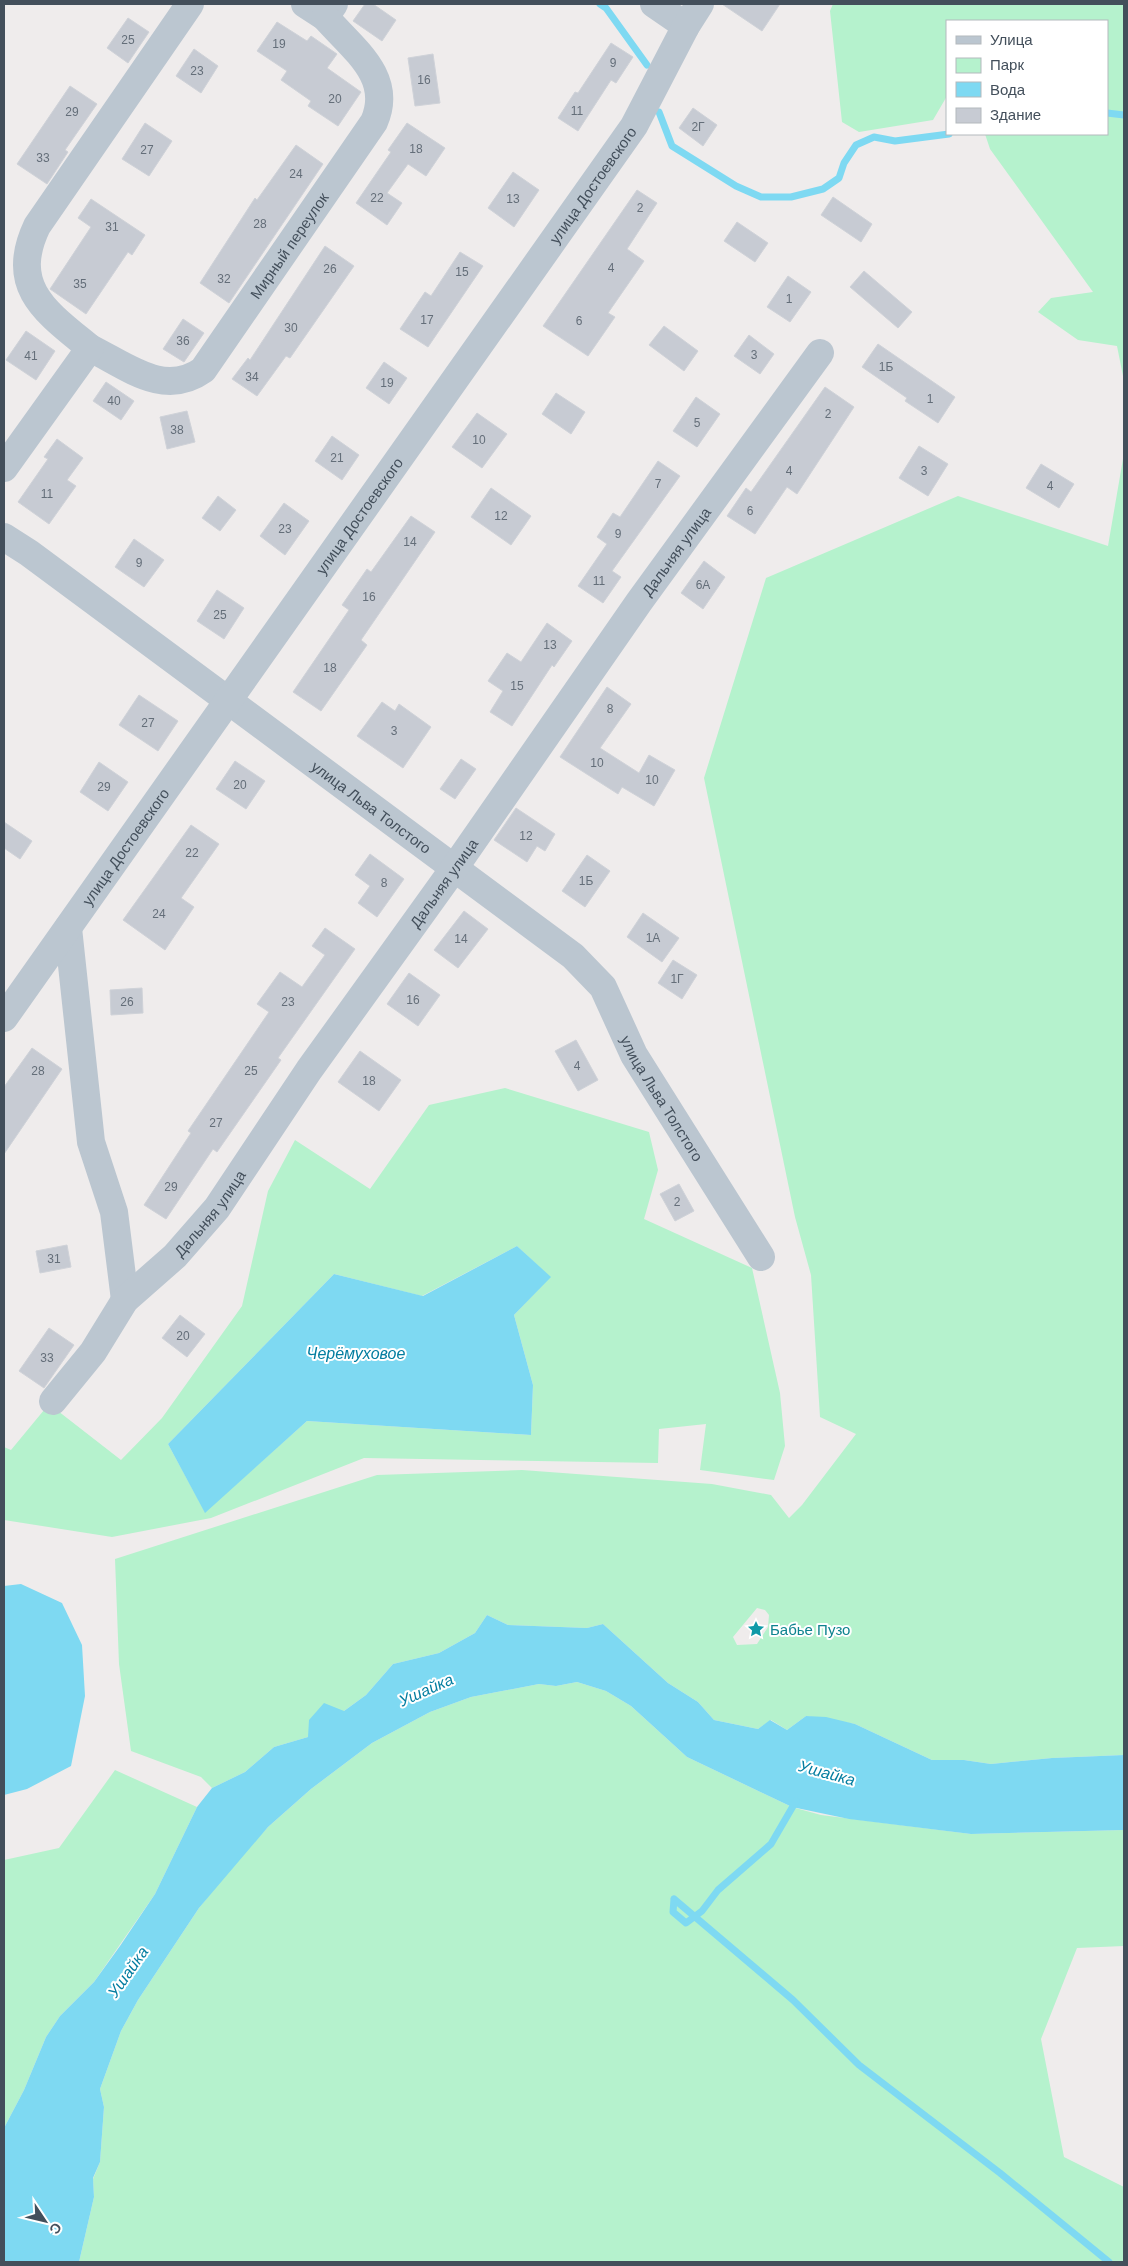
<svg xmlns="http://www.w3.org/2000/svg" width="1128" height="2266" font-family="Helvetica,sans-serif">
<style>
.green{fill:#b5f2cd;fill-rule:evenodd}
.water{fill:#7ed9f2}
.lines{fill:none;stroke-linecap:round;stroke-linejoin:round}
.stream{stroke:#7ed9f2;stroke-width:7}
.building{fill:#c7cbd3;stroke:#cfd2d8}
.minor{stroke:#bbc6d0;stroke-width:28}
.labels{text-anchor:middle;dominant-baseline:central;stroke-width:4;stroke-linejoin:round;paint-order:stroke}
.number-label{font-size:12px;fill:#646e79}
.street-label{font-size:15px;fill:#434f5b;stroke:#fff}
.culture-label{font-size:15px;fill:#0d838f;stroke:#fff;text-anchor:start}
.water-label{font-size:16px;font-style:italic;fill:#037da0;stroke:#fff}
</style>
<rect width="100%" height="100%" fill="#efecec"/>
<path class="green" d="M 833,4 L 1124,4 L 1124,381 L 1117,346 L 1078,340 L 1038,312 L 1051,298 L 1093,292 L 990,149 L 985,134 L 1107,134 L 1107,21 L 947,21 L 947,96 L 933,120 L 859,132 L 842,122 L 830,11 Z
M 1124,453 L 1124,1755 L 1052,1758 L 991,1764 L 964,1760 L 932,1760 L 855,1724 L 806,1716 L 787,1730 L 771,1720 L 758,1729 L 714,1720 L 698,1702 L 668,1683 L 603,1624 L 587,1628 L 508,1625 L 487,1615 L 475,1633 L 439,1653 L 393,1664 L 366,1695 L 308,1737 L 274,1747 L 245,1772 L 212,1788 L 201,1777 L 131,1751 L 119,1664 L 115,1559 L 377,1475 L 522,1470 L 712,1484 L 771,1495 L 789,1518 L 802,1505 L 856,1434 L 820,1417 L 811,1275 L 795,1217 L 704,778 L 766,578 L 958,496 L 1108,546 ZM 757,1608 L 765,1610 L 769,1615 L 768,1627 L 757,1644 L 737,1645 L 733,1637 Z
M 505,1088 L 649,1132 L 658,1170 L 644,1219 L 752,1268 L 780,1393 L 785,1446 L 774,1480 L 700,1470 L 706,1424 L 659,1429 L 658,1463 L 364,1458 L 211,1518 L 112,1537 L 4,1520 L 4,1447 L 11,1450 L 49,1404 L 121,1460 L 162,1418 L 242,1306 L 268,1191 L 295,1140 L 370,1189 L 429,1105 ZM 517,1246 L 550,1277 L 514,1315 L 533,1385 L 531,1435 L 307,1421 L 205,1512 L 168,1444 L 334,1274 L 422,1296 Z
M 577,1682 L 606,1691 L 631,1706 L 687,1757 L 792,1807 L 821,1815 L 971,1834 L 1124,1830 L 1124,1946 L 1077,1948 L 1041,2039 L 1064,2157 L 1124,2187 L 1124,2262 L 79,2262 L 94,2197 L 93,2179 L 100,2162 L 104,2107 L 100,2089 L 121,2031 L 138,2000 L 199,1908 L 237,1861 L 268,1827 L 311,1789 L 372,1743 L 430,1712 L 471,1697 L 539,1684 L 556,1686 Z
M 115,1770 L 197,1807 L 155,1894 L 94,1982 L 60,2016 L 46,2037 L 24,2090 L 4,2128 L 4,1860 L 59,1848 Z"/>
<path class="water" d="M 517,1246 L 551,1277 L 514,1315 L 533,1385 L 531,1435 L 307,1421 L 205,1513 L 168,1444 L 334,1274 L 423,1296 Z
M 21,1584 L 62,1603 L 82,1645 L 85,1696 L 71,1766 L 27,1789 L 4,1795 L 4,1586 Z
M 487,1615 L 508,1625 L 587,1628 L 603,1624 L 668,1683 L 698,1702 L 714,1720 L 758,1729 L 770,1720 L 787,1730 L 806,1716 L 826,1717 L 855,1724 L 932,1760 L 964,1760 L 991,1764 L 1052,1758 L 1124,1755 L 1124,1830 L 971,1834 L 849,1819 L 792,1807 L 687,1757 L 631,1706 L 606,1691 L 577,1682 L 556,1686 L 539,1684 L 471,1697 L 430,1712 L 372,1743 L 311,1789 L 268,1827 L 199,1908 L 138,2000 L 121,2031 L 100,2089 L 104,2107 L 100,2162 L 93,2178 L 94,2197 L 79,2262 L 4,2262 L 4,2128 L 24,2090 L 46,2037 L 60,2016 L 94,1982 L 120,1946 L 155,1894 L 197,1807 L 212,1788 L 245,1772 L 274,1747 L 308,1737 L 309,1720 L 324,1703 L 344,1711 L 366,1695 L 393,1664 L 439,1653 L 475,1633 Z"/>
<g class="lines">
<path class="stream" d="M 600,4 L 606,8 L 647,65
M 659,112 L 672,146 L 736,186 L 761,197 L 791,197 L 823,189 L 839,178 L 844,163 L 856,145 L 874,137 L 895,141 L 949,134
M 1107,113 L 1124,115
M 674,1899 L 793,2000 L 859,2065 L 1000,2173 L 1109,2262
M 674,1899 L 673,1912 L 686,1923 L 702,1911 L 718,1890 L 771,1844 L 796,1801"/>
</g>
<path class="building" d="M 365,4 L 373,4 L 396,20 L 382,41 L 353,21 Z
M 722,4 L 780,4 L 762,31 Z
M 128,18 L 149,32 L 128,63 L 107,48 Z
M 277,22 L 307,41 L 311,36 L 337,54 L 327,68 L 361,92 L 338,126 L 308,106 L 311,101 L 281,80 L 287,71 L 257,51 Z
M 611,43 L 633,57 L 616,83 L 611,80 L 578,131 L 558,118 L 575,92 L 578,93 Z
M 194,49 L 218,66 L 201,93 L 176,76 Z
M 433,54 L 440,103 L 415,106 L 408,58 Z
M 70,86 L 97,104 L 65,150 L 68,152 L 47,184 L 17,164 Z
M 693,108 L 717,125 L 703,146 L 679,128 Z
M 145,123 L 172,141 L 149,176 L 122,159 Z
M 407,123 L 445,148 L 426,176 L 408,164 L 387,193 L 402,203 L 387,225 L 356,203 L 391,152 L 388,150 Z
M 296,145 L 323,164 L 229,303 L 200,283 L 255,198 L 257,200 Z
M 513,172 L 539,190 L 514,227 L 488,208 Z
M 637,190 L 657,203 L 627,249 L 644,261 L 608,313 L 615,317 L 588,356 L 543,326 Z
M 833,197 L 872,224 L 861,242 L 821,215 Z
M 91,199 L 145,235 L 132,255 L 128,252 L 86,314 L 50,289 L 91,227 L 78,218 Z
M 737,222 L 768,243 L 755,262 L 724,241 Z
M 325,246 L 354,266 L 290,358 L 286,356 L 257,396 L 232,379 L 248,358 L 250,360 Z
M 460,252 L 483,266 L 428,347 L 400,329 L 425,292 L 431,296 Z
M 864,271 L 912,312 L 898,328 L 850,287 Z
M 788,276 L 811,292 L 790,322 L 767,307 Z
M 183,319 L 204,333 L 184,362 L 163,349 Z
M 664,326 L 698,351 L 684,371 L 649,345 Z
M 26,331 L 55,351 L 36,380 L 6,360 Z
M 749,335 L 774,354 L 760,374 L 734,356 Z
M 878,344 L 955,397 L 938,423 L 905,401 L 907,398 L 862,367 Z
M 384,362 L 407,378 L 389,404 L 366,388 Z
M 106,382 L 134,401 L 121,420 L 93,401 Z
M 825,387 L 854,407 L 797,494 L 787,487 L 755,534 L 727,516 L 746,488 L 751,492 Z
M 556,393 L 585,412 L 571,434 L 542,414 Z
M 696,397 L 720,414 L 697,447 L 673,431 Z
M 187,411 L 195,442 L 167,449 L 160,417 Z
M 477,413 L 507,434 L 482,468 L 452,447 Z
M 332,436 L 359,455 L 342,480 L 315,461 Z
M 57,439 L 83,458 L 67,480 L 76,486 L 49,524 L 18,502 L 48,459 L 44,457 Z
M 919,446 L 948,464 L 928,496 L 899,478 Z
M 658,461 L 680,476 L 612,571 L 621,577 L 603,603 L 578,586 L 607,544 L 597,537 L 613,513 L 620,517 Z
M 1041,464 L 1074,484 L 1059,508 L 1026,488 Z
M 491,488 L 531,516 L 511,545 L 471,517 Z
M 218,496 L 236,510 L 220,531 L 202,518 Z
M 284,503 L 309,521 L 285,555 L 260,536 Z
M 411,516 L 435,532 L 361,640 L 367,645 L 321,711 L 293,692 L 349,610 L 342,605 L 367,569 L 371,572 Z
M 134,539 L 164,560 L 144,587 L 115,567 Z
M 704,561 L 725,577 L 703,609 L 681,593 Z
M 217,590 L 244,608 L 224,639 L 197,621 Z
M 547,623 L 572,641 L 554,667 L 552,665 L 512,726 L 490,712 L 503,691 L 488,681 L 507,653 L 521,662 Z
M 607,687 L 631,704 L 600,748 L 639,773 L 649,755 L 675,770 L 654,806 L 622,787 L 618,794 L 560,757 Z
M 139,695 L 178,721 L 158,751 L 119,725 Z
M 382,702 L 395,711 L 399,704 L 431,727 L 403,768 L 357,736 Z
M 461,759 L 476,769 L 455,799 L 440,789 Z
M 235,761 L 265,781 L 246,809 L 216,789 Z
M 99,762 L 128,782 L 108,811 L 80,792 Z
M 516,808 L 555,834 L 545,851 L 537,846 L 527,862 L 494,840 Z
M 4,822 L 32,841 L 20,859 L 4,848 Z
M 191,825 L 219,844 L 181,898 L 194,907 L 165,950 L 123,920 Z
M 370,854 L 404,879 L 377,917 L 358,903 L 370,886 L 355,875 Z
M 587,855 L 610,871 L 585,907 L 562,891 Z
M 464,911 L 488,929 L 458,968 L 434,950 Z
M 643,913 L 679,938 L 662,962 L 627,937 Z
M 325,928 L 355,949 L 278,1058 L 281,1060 L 217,1152 L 213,1149 L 166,1219 L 144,1205 L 191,1133 L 188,1131 L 269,1012 L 257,1004 L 280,972 L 302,987 L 325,955 L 312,946 Z
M 673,960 L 697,975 L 682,999 L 658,983 Z
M 409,973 L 440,995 L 418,1026 L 387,1004 Z
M 142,988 L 143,1013 L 111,1015 L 110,990 Z
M 576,1040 L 598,1080 L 578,1091 L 555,1051 Z
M 32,1048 L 62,1069 L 4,1154 L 4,1087 Z
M 360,1051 L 401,1080 L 379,1111 L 338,1082 Z
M 679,1184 L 694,1211 L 675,1221 L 660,1194 Z
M 67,1245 L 71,1267 L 40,1273 L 36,1251 Z
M 180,1315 L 205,1334 L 187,1357 L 162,1338 Z
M 49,1328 L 74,1345 L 44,1388 L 19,1371 Z"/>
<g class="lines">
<g class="minor">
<path d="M 305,4 L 325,17 L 334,4"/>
<path d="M 654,4 L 686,26"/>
<path id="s1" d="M 90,348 C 127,366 164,398 203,370 L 374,122 C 394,77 353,49 325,17"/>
<path d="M 4,468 L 90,348 C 46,312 8,287 37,226 L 190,4"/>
<path id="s2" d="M 4,537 L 29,553 L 573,956 L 603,987 L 634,1055 L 761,1257"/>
<path d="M 68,928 L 91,1142 L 114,1212 L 125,1300"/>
<path id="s3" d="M 4,1018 L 634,126 L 686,26 L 700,4"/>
<path id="s4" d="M 53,1401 L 93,1352 L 125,1300 L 175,1256 L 217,1208 L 309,1070 L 455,867 L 639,602 L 820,353"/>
</g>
</g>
<defs>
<g id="sight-bare" transform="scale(1.35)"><path d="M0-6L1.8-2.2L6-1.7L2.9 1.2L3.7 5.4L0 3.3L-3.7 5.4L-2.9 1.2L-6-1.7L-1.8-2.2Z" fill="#0f9aa8" stroke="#fff" stroke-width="2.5" paint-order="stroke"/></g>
</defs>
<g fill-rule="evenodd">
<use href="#sight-bare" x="756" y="1629"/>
</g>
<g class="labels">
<g class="number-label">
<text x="128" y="40">25</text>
<text x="279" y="44">19</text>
<text x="613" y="63">9</text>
<text x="197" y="71">23</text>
<text x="424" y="80">16</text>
<text x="335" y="99">20</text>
<text x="577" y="111">11</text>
<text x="72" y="112">29</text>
<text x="698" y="127">2Г</text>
<text x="416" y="149">18</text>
<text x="147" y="150">27</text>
<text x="43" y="158">33</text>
<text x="296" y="174">24</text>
<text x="377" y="198">22</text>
<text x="513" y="199">13</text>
<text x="640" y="208">2</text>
<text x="260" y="224">28</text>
<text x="112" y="227">31</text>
<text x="611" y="268">4</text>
<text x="330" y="269">26</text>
<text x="462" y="272">15</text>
<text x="224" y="279">32</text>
<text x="80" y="284">35</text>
<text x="789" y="299">1</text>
<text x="427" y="320">17</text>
<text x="579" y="321">6</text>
<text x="291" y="328">30</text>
<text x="183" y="341">36</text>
<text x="754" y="355">3</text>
<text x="31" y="356">41</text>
<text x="886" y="367">1Б</text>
<text x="252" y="377">34</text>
<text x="387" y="383">19</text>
<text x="930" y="399">1</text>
<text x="114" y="401">40</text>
<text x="828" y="414">2</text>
<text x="697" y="423">5</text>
<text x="177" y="430">38</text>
<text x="479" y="440">10</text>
<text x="337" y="458">21</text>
<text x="789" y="471">4</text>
<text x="924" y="471">3</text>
<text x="658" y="484">7</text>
<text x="1050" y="486">4</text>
<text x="47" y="494">11</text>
<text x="750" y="511">6</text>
<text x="501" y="516">12</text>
<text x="285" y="529">23</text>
<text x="618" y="534">9</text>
<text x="410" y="542">14</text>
<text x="139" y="563">9</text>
<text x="599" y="581">11</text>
<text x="703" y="585">6А</text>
<text x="369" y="597">16</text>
<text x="220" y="615">25</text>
<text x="550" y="645">13</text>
<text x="330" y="668">18</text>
<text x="517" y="686">15</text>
<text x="610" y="709">8</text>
<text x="148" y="723">27</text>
<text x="394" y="731">3</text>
<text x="597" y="763">10</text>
<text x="652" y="780">10</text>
<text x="240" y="785">20</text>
<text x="104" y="787">29</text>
<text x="526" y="836">12</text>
<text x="192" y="853">22</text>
<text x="586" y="881">1Б</text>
<text x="384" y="883">8</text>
<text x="159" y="914">24</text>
<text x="653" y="938">1А</text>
<text x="461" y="939">14</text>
<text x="677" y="979">1Г</text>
<text x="413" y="1000">16</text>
<text x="127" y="1002">26</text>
<text x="288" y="1002">23</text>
<text x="577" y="1066">4</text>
<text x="38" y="1071">28</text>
<text x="251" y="1071">25</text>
<text x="369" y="1081">18</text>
<text x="216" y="1123">27</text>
<text x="171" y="1187">29</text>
<text x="677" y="1202">2</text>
<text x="54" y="1259">31</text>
<text x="183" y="1336">20</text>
<text x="47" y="1358">33</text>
</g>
<g class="street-label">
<text stroke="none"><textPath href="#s3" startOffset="1020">улица Достоевского</textPath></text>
<text stroke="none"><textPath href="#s1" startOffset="274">Мирный переулок</textPath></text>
<text stroke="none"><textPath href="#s3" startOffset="615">улица Достоевского</textPath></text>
<text stroke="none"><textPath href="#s4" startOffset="1056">Дальняя улица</textPath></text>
<text stroke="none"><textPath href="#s2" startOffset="456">улица Льва Толстого</textPath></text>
<text stroke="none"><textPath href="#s3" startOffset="210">улица Достоевского</textPath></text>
<text stroke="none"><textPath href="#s4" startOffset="651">Дальняя улица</textPath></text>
<text stroke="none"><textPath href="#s2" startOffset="876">улица Льва Толстого</textPath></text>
<text stroke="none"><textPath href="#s4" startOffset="246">Дальняя улица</textPath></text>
</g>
<g class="culture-label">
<text x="770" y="1629">Бабье Пузо</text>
</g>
<g class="water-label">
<text x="356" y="1353">Черёмуховое</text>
<text transform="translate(426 1690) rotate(-24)">Ушайка</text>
<text transform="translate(827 1773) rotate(15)">Ушайка</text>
<text transform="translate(128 1972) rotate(-55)">Ушайка</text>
</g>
</g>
<rect width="1128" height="2266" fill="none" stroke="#434f5b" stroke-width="10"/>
<rect x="946" y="20" width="162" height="115" fill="#ffffff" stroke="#b4b9bd"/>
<rect x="956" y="36" width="25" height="8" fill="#bbc6d0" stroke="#b4b9bd"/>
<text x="990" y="45" font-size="15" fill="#434f5b">Улица</text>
<rect x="956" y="58" width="25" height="15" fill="#b5f2cd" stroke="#b4b9bd"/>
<text x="990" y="70" font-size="15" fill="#434f5b">Парк</text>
<rect x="956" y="82" width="25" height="15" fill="#7ed9f2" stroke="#b4b9bd"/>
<text x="990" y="95" font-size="15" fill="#434f5b">Вода</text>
<rect x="956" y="108" width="25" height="15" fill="#c7cbd3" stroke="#b4b9bd"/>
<text x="990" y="120" font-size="15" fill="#434f5b">Здание</text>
<g transform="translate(45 2221) rotate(125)" stroke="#ffffff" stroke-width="4" paint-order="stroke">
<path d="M0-4L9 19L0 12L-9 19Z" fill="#434f5b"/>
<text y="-8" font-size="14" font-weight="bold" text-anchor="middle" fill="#434f5b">С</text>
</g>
</svg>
